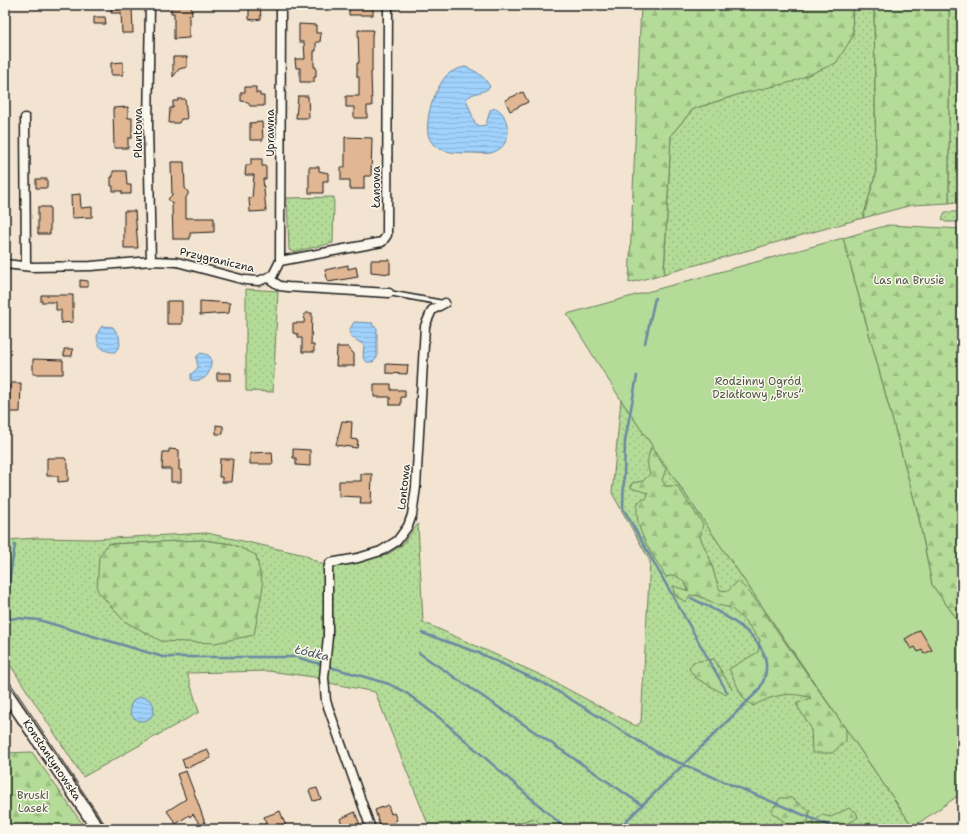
<svg xmlns="http://www.w3.org/2000/svg" width="967" height="834" font-family="'Shantell Sans',sans-serif">
<style>
.grass{fill:url(#grass-dots);stroke:#687c5a;fill-rule:evenodd}
.forest{fill:url(#forest-firs);stroke:#687c5a}
.garden{fill:#b4db97;stroke:#687c5a}
.water{fill:url(#water-rules);stroke:#6b89a3}
.lines{fill:none;stroke-linecap:round;stroke-linejoin:round}
.stream{stroke:#6b89a3;stroke-width:2.5}
.building{fill:#e1b692;stroke:#1c1c1c}
.service-casing{stroke:#1c1c1c;stroke-width:7}
.minor-casing{stroke:#1c1c1c;stroke-width:11}
.secondary-casing{stroke:#1c1c1c;stroke-width:15}
.service{stroke:#fbf7ec;stroke-width:4}
.minor{stroke:#fbf7ec;stroke-width:8}
.secondary{stroke:#fbf7ec;stroke-width:12}
.tram{stroke:#1c1c1c;stroke-width:1}
.labels{text-anchor:middle;dominant-baseline:central;stroke-width:3;stroke-linejoin:round;paint-order:stroke}
.street-label{font-size:11px;fill:#1c1c1c;stroke:#fbf7ec}
.park-label{font-size:11px;fill:#4a5541;stroke:#fbf7ec}
.water-label{font-size:12px;font-style:italic;fill:#445360;stroke:#fbf7ec}
</style>
<defs>
<pattern id="grass-dots" width="8" height="8" patternUnits="userSpaceOnUse"><rect width="8" height="8" fill="#b4db97"/><path d="M2 2h.1M6 6h.1" fill="none" stroke="#9abb82" stroke-width="1.8" stroke-linecap="round"/></pattern>
<pattern id="forest-firs" width="22" height="20" patternUnits="userSpaceOnUse"><rect width="22" height="20" fill="#b4db97"/><path d="M5 1l3.5 6h-7zM16 11l3.5 6h-7z" fill="#9abb82"/></pattern>
<pattern id="water-rules" width="6" height="5" patternUnits="userSpaceOnUse"><rect width="6" height="5" fill="#a0d2fd"/><path d="M0 2.5h6" fill="none" stroke="#89b4d8"/></pattern>
</defs>
<rect width="100%" height="100%" fill="#f3e4d1"/>
<filter id="ink" filterUnits="userSpaceOnUse"><feTurbulence type="fractalNoise" baseFrequency=".025" numOctaves="2"/><feDisplacementMap in="SourceGraphic" scale="8" xChannelSelector="R" yChannelSelector="G"/><feConvolveMatrix kernelMatrix="1 2 1 2 8 2 1 2 1" color-interpolation-filters="sRGB"/></filter>
<g filter="url(#ink)">
<path class="grass" d="M 852,5 L 874,5 L 876,173 L 863,218 L 664,274 L 671,135 L 693,109 L 740,94 L 853,36 Z
M 949,5 L 962,5 L 962,201 L 949,203 Z
M 334,197 L 333,243 L 293,252 L 289,250 L 287,198 Z
M 945,212 L 962,212 L 962,222 L 946,222 L 942,220 Z
M 246,289 L 278,291 L 273,392 L 246,391 Z
M 621,400 L 913,827 L 909,829 L 430,829 L 375,692 L 329,683 L 314,677 L 268,671 L 187,673 L 199,712 L 83,777 L 5,657 L 5,540 L 37,538 L 93,539 L 207,533 L 305,555 L 321,564 L 347,563 L 387,555 L 403,544 L 418,524 L 423,622 L 545,677 L 636,726 L 641,722 L 650,561 L 612,493 ZM 203,540 L 232,544 L 109,544 Z"/>
<path class="forest" d="M 641,5 L 852,5 L 853,36 L 836,63 L 792,82 L 740,94 L 693,109 L 671,135 L 664,274 L 629,283 Z
M 874,5 L 949,5 L 949,203 L 912,205 L 863,218 L 876,173 Z
M 888,225 L 962,229 L 962,626 L 932,585 L 918,514 L 843,238 Z
M 651,447 L 666,469 L 662,480 L 666,486 L 677,486 L 703,524 L 700,537 L 710,559 L 716,580 L 720,590 L 728,591 L 738,581 L 752,595 L 846,729 L 846,741 L 832,753 L 812,753 L 811,728 L 796,704 L 811,698 C 789,691 773,695 753,706 L 743,698 L 729,669 L 758,652 L 760,640 L 746,622 L 731,608 L 718,605 L 699,596 L 690,595 L 686,602 L 674,595 L 673,586 L 689,591 L 684,582 L 675,575 L 666,577 C 653,555 632,528 638,502 L 647,498 L 648,493 L 631,488 L 632,483 L 643,481 L 650,474 C 646,464 648,457 651,447 Z
M 203,540 L 232,544 L 256,555 L 263,586 L 254,635 L 215,643 L 161,641 L 124,621 L 97,590 L 99,557 L 108,544 Z
M 714,659 L 732,689 L 726,695 L 696,678 L 689,669 L 693,662 Z
M 32,752 L 86,829 L 5,829 L 5,753 Z
M 780,798 L 791,798 L 810,811 L 808,821 L 793,828 L 771,812 Z
M 849,808 L 856,812 L 858,817 C 852,823 844,823 838,829 L 816,829 L 813,823 L 822,815 L 831,817 Z
M 535,818 L 546,829 L 506,829 L 506,826 Z"/>
<path class="garden" d="M 843,238 L 918,514 L 932,585 L 962,626 L 962,793 L 913,827 L 621,400 L 567,314 Z"/>
<path class="water" d="M 465,67 C 477,71 484,76 490,87 C 483,94 474,91 466,99 L 475,123 L 480,126 L 486,125 L 490,110 L 496,108 C 503,112 505,117 507,125 C 510,134 506,147 496,151 C 489,155 478,153 469,153 C 445,153 424,150 428,121 C 429,110 432,101 437,91 C 444,76 448,71 465,67 Z
M 354,322 L 373,323 L 372,325 L 377,328 L 377,358 L 373,362 L 367,362 L 363,358 L 364,345 L 351,337 L 349,331 Z
M 102,326 L 113,327 L 119,336 L 120,345 L 115,352 C 100,353 91,339 102,326 Z
M 201,353 L 208,355 L 211,358 C 212,372 206,383 191,380 L 191,374 C 203,365 195,368 197,356 Z
M130 709a12 12 0 1 1 24 0a12 12 0 1 1-24 0Z"/>
<g class="lines">
<path class="stream" d="M 645,343 L 655,298
M 637,376 L 625,441 L 623,508 L 727,692
M 5,606 L 15,545
M 5,620 L 16,618 L 39,620 L 163,657 L 296,657 L 389,684 L 405,692 L 441,719 L 566,829
M 422,633 L 479,653 L 549,686 L 663,756 L 837,829
M 419,653 L 642,805
M 618,829 L 758,691 C 789,644 725,615 691,598"/>
</g>
<path class="building" d="M 111,5 L 132,7 L 133,33 L 122,33 L 121,13 L 111,13 Z
M 171,5 L 191,5 L 192,15 L 189,15 L 189,38 L 174,39 L 174,13 L 171,13 Z
M 249,5 L 260,5 L 261,19 L 254,20 L 249,19 Z
M 349,5 L 373,5 L 373,15 L 349,15 Z
M 94,17 L 105,17 L 106,24 L 94,24 Z
M 299,24 L 316,25 L 316,33 L 321,33 L 320,42 L 316,42 L 316,51 L 314,51 L 314,67 L 316,67 L 316,77 L 314,77 L 314,82 L 300,82 L 300,68 L 296,68 L 295,59 L 305,59 L 304,42 L 299,42 Z
M 358,30 L 373,30 L 372,36 L 372,72 L 371,72 L 372,106 L 367,106 L 367,118 L 354,118 L 354,107 L 346,107 L 346,96 L 359,96 L 359,77 L 357,77 L 357,63 L 359,63 Z
M 173,57 L 187,57 L 187,67 L 179,69 L 173,77 Z
M 123,62 L 123,75 L 111,75 L 111,63 Z
M 245,87 L 256,87 L 256,93 L 260,93 L 260,96 L 264,96 L 264,106 L 250,106 L 248,102 L 241,101 L 241,92 L 245,92 Z
M 523,92 L 528,102 L 510,111 L 505,100 Z
M 298,96 L 308,96 L 309,118 L 296,118 Z
M 178,99 L 185,99 L 187,119 L 181,119 L 179,123 L 169,123 L 170,108 L 173,108 L 173,101 L 178,101 Z
M 128,107 L 128,118 L 132,118 L 132,138 L 128,138 L 128,148 L 114,148 L 113,108 Z
M 262,122 L 263,140 L 250,140 L 250,123 Z
M 345,137 L 372,138 L 371,176 L 364,176 L 364,189 L 350,189 L 350,180 L 341,180 L 341,167 L 345,167 Z
M 251,159 L 262,159 L 262,166 L 266,166 L 266,179 L 263,179 L 266,211 L 250,212 L 249,198 L 252,198 L 254,175 L 245,175 L 246,165 L 251,165 Z
M 171,162 L 184,162 L 185,188 L 188,192 L 188,195 L 186,197 L 186,218 L 214,218 L 214,232 L 190,233 L 190,239 L 173,239 L 172,203 L 168,199 L 172,195 Z
M 309,167 L 319,167 L 319,171 L 328,173 L 328,181 L 323,181 L 323,193 L 309,193 Z
M 113,171 L 126,171 L 127,185 L 131,185 L 131,194 L 122,194 L 122,191 L 113,191 L 113,186 L 111,186 L 111,177 L 113,177 Z
M 36,179 L 47,179 L 47,188 L 36,188 Z
M 80,194 L 81,208 L 92,207 L 92,217 L 72,218 L 71,195 Z
M 38,207 L 50,207 L 50,234 L 38,234 Z
M 124,211 L 135,211 L 138,248 L 124,248 Z
M 371,260 L 390,260 L 390,274 L 371,272 Z
M 348,265 L 348,269 L 356,267 L 358,277 L 328,282 L 325,270 Z
M 80,280 L 88,281 L 88,287 L 80,287 Z
M 41,295 L 73,295 L 73,322 L 61,323 L 61,310 L 56,310 L 56,302 L 41,302 Z
M 167,301 L 182,301 L 182,324 L 167,324 Z
M 200,301 L 230,303 L 229,313 L 200,315 Z
M 305,313 L 312,313 L 311,345 L 314,345 L 314,352 L 302,352 L 302,338 L 298,338 L 298,334 L 293,333 L 293,323 L 304,323 Z
M 337,347 L 348,347 L 354,354 L 354,366 L 336,366 Z
M 64,349 L 73,349 L 72,356 L 64,356 Z
M 33,359 L 63,360 L 63,374 L 33,374 Z
M 386,364 L 408,365 L 407,374 L 386,373 Z
M 217,373 L 231,373 L 231,380 L 217,380 Z
M 10,383 L 21,383 L 20,412 L 9,412 Z
M 374,384 L 391,384 L 391,390 L 405,390 L 405,397 L 401,397 L 401,405 L 390,405 L 390,397 L 374,397 Z
M 342,421 L 352,422 L 351,439 L 358,440 L 357,448 L 336,445 Z
M 216,425 L 223,426 L 223,434 L 216,434 Z
M 169,449 L 179,450 L 179,470 L 181,470 L 181,482 L 171,482 L 171,469 L 162,469 L 163,452 L 169,452 Z
M 293,449 L 310,450 L 310,466 L 296,465 L 296,458 L 293,458 Z
M 272,452 L 273,464 L 250,464 L 250,453 Z
M 47,458 L 65,458 L 68,464 L 68,481 L 58,482 L 58,476 L 47,476 Z
M 220,459 L 233,459 L 231,482 L 222,482 L 222,477 L 219,477 Z
M 361,474 L 372,474 L 371,504 L 360,504 L 361,497 L 339,496 L 339,481 L 361,481 Z
M 920,630 L 932,650 L 924,654 L 922,650 L 918,652 L 915,647 L 911,649 L 905,639 Z
M 207,749 L 211,758 L 185,768 L 182,759 Z
M 186,771 L 198,803 L 207,829 L 203,829 L 193,814 L 190,817 L 189,815 L 176,824 L 167,811 L 186,799 L 177,774 Z
M 317,788 L 321,799 L 313,801 L 309,790 Z
M 388,805 L 391,814 L 394,813 L 397,820 L 394,821 L 396,826 L 381,829 L 375,810 Z
M 280,811 L 287,829 L 268,829 L 264,817 Z
M 355,812 L 360,825 L 350,829 L 344,829 L 340,819 Z"/>
<g class="lines">
<g class="service-casing">
<path id="service" d="M 389,293 L 443,303"/>
</g>
<g class="minor-casing">
<path id="minor" d="M 150,5 L 148,126 L 151,261
M 25,118 L 26,266
M 280,261 L 281,5
M 5,264 L 32,267 L 91,266 L 151,261 L 177,262 L 245,280 L 259,281 L 273,275 L 280,261 L 382,242 L 387,235 L 388,5
M 268,278 L 280,286 L 288,287 L 389,293
M 371,829 L 326,701 L 324,678 L 328,636 L 328,569 L 330,563 L 358,558 L 381,551 L 397,541 L 408,526 L 412,515 L 416,487 L 425,326 L 432,310 L 445,303"/>
</g>
<g class="secondary-casing">
<path id="secondary" d="M 5,691 L 98,829"/>
</g>
<use href="#service" class="service"/>
<use href="#minor" class="minor"/>
<use href="#secondary" class="secondary"/>
<path class="tram" d="M 5,675 L 108,829"/>
</g>
</g>
<g class="labels">
<g class="street-label">
<text transform="translate(138 133) rotate(-90)">Plantowa</text>
<text transform="translate(270 133) rotate(-90)">Uprawna</text>
<text transform="translate(376 187) rotate(-90)">Łanowa</text>
<text transform="translate(217 260) rotate(13)">Przygraniczna</text>
<text transform="translate(404 487) rotate(-84)">Lontowa</text>
<text transform="translate(52 760) rotate(56)">Konstantynowska</text>
</g>
<g class="park-label">
<text x="909" y="280">Las na Brusie</text>
<text x="758" y="381">Rodzinny Ogród<tspan x="758" dy="13">Działkowy „Brus”</tspan></text>
<text x="33" y="795">Bruski<tspan x="33" dy="13">Lasek</tspan></text>
</g>
<g class="water-label">
<text transform="translate(312 653) rotate(13)">Łódka</text>
</g>
</g>
<rect width="967" height="834" fill="none" stroke="#fbf7ec" stroke-width="20"/>
<rect x="10" y="10" width="947" height="814" fill="none" stroke="#1c1c1c" stroke-width="1.5" filter="url(#ink)"/>
</svg>
